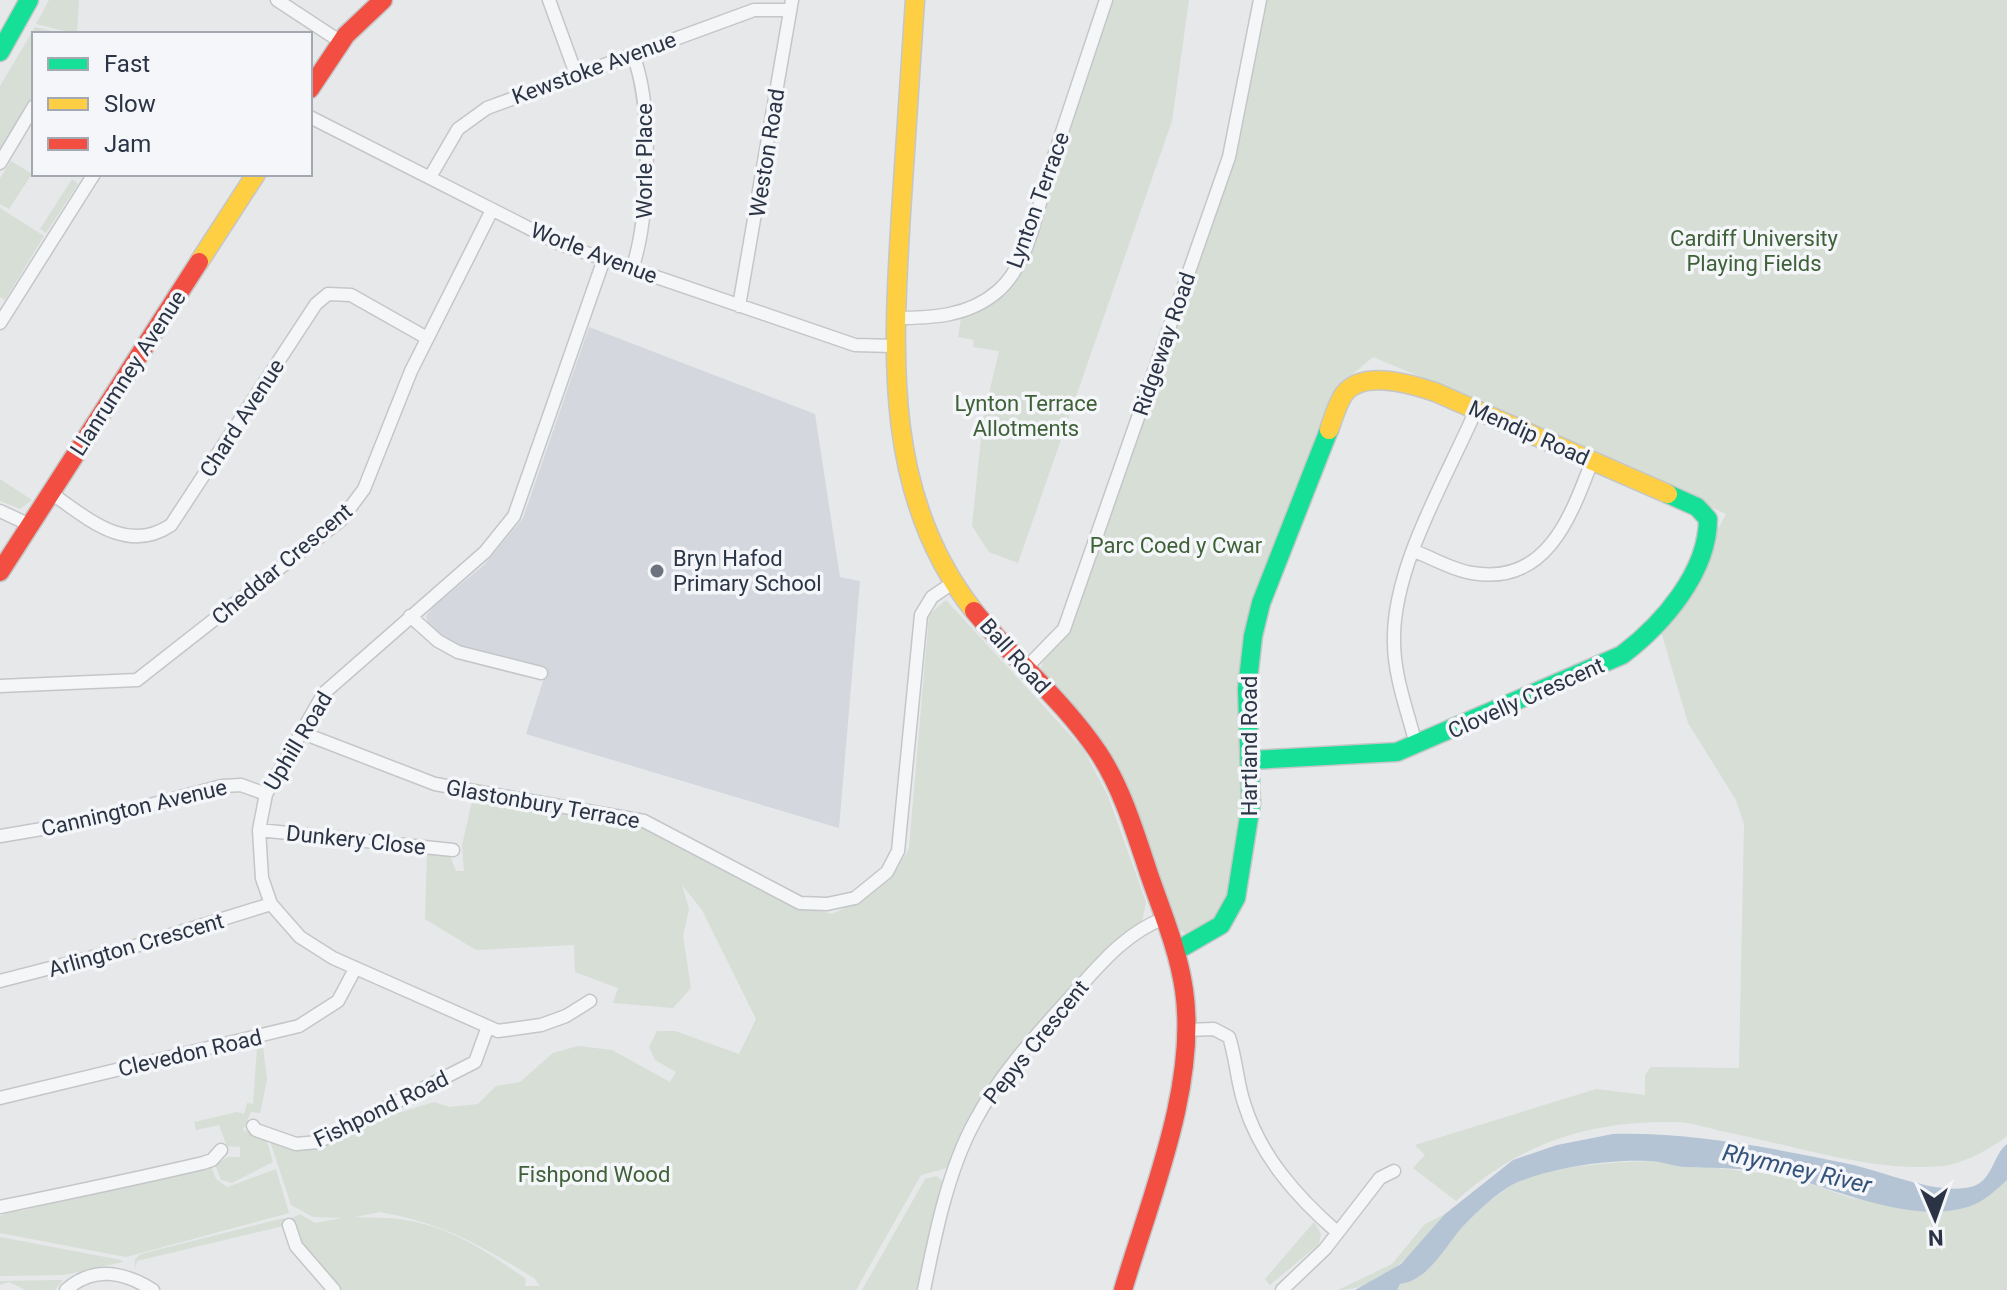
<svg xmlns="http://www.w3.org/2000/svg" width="2007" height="1290" font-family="Roboto,sans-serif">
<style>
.built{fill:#d4d7dd}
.green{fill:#d6ded6;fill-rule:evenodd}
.water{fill:#b4c4d5}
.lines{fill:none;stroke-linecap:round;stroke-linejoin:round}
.street-casing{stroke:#c4c6c8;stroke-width:15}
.fast-casing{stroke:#c4c6c8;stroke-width:21}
.slow-casing{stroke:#c4c6c8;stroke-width:21}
.jam-casing{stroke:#c4c6c8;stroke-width:21}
.street{stroke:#f5f6f7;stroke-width:12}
.fast{stroke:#16e098;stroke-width:18}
.slow{stroke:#ffcf43;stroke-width:18}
.jam{stroke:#f24e42;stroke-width:18}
.poi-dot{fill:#6c737f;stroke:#f4f6f9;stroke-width:3}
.labels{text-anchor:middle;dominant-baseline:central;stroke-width:7;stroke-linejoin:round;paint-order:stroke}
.street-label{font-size:22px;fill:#2b3445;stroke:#f4f6f9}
.park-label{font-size:22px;fill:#3f6138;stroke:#f4f6f9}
.poi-label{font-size:22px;fill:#2b3445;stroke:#f4f6f9;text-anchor:start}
.water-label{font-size:24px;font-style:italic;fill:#34527a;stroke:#f4f6f9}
</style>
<rect width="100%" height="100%" fill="#e6e8ea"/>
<path class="built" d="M 589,327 L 815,414 L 840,577 L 860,581 L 839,828 L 526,734 L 547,669 L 441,640 L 430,629 L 426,616 L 433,607 L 484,565 L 523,518 Z"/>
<path class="green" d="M 49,0 L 79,0 L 77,34 L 36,24 Z
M 1111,0 L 1189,0 L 1172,121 L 1018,563 L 989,552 L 972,526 L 983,419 L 999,351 L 973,347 L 974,340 L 958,337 L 961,318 L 1005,291 Z
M 1265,0 L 2007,0 L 2007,1136 C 1990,1149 1963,1164 1942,1166 C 1875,1173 1792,1145 1726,1132 C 1711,1129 1694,1123 1678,1122 C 1590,1120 1521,1142 1456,1201 L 1413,1168 L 1425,1155 L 1415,1145 L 1596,1089 L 1645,1095 L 1645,1075 L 1651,1067 L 1739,1068 L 1744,824 L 1736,800 L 1688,723 L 1660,628 L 1677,607 L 1726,514 L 1545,429 L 1373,357 L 1341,384 L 1257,602 L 1247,769 L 1231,895 L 1216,921 L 1189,936 L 1175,927 L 1140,826 L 1041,674 C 1039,653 1064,640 1072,620 L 1235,159 Z
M 35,27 L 64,34 L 34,34 L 34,94 L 0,150 L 0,86 Z
M 11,161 L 32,174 L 9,209 L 0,204 L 0,178 Z
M 72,179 L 78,184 L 46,233 L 40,229 Z
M 0,208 L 44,236 L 5,300 L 0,297 Z
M 0,479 L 32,500 L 20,509 L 0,501 Z
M 946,600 L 1084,750 L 1108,796 L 1146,902 L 1142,922 C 1087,972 1027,1025 988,1089 C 974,1114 963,1142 951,1167 L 921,1175 L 856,1290 L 341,1290 L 301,1243 L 290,1219 L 300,1214 L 315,1223 L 342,1218 L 313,1217 L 291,1205 L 270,1141 L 305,1149 L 389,1112 L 402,1112 L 434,1102 L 449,1107 L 478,1104 L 496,1086 L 520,1082 L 553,1053 L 578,1046 L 612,1050 L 670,1082 L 676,1072 L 655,1060 L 649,1047 L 657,1031 L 675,1031 L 739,1054 L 756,1019 L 702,910 L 682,885 L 689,909 L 683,936 L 691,988 L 673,1008 L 613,1003 L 618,988 L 575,972 L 574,945 L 476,950 L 425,919 L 427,853 L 450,856 L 456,871 L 464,871 L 462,845 L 473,797 L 628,821 L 662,833 L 779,899 L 832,914 C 871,896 889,888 909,848 L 929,615 ZM 380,1212 C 445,1224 478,1244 534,1278 L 540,1286 L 525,1286 L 526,1279 C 486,1251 448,1225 399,1219 C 384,1217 369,1218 355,1217 Z
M 263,1046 L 267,1080 L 260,1113 L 251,1112 L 243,1130 L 266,1138 L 273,1162 L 232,1183 L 221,1180 L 215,1165 L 228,1157 L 240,1157 L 240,1147 L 227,1146 L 219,1125 L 196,1130 L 194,1122 L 237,1112 L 244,1114 L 247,1103 L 253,1104 L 257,1048 Z
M 1653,1161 L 1787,1176 L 1851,1198 L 1880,1202 L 1986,1198 L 2007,1180 L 2007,1290 L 1397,1290 L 1400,1284 C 1430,1280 1447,1243 1466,1222 C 1479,1208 1498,1194 1514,1184 C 1546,1166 1616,1162 1653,1161 Z
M 211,1166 L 216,1179 L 227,1187 L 276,1169 L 289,1213 L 126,1257 L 0,1233 L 0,1216 L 16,1208 L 20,1211 L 75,1198 L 78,1193 Z
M 936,1176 L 946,1183 L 919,1290 L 862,1290 L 925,1179 Z
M 1445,1214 C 1418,1248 1384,1290 1338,1290 L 1392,1264 L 1425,1224 Z
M 284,1218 L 287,1225 L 137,1261 L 135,1269 L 135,1259 L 141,1254 Z
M 1314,1222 L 1321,1234 L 1319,1244 L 1270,1285 L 1265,1279 Z
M 0,1237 L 121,1260 L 123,1262 L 64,1275 L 0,1276 Z
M 63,1280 L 55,1290 L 26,1290 L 9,1282 L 0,1285 L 0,1281 Z"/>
<path class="water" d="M 1613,1134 C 1692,1132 1771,1148 1849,1164 C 1883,1171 1940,1197 1974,1186 C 1993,1179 1993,1155 2007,1144 L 2007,1180 C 1997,1189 1986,1200 1973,1205 C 1919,1226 1842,1192 1789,1177 C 1755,1168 1720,1168 1686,1167 C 1674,1167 1662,1161 1650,1161 C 1611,1159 1554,1167 1518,1182 C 1502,1189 1483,1206 1470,1219 C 1448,1239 1432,1280 1400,1284 L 1397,1290 L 1355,1290 L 1401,1264 L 1445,1214 L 1513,1160 L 1557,1145 Z"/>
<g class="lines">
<g class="street-casing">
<path id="street" d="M 277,0 L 341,42
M 549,0 L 576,74
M 310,117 L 560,244 L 855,345 L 893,346
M 0,163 L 34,106
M 430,177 L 458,129 L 487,108 L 754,10 L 790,10
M 632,269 C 650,218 653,105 633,55
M 739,306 L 792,0
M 894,318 C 931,318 968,317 998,291 C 1030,263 1037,207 1050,168 C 1069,112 1087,56 1106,0
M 0,323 L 94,174
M 51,493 C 87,518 127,555 171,525 L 316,304 L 328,294 L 351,295 L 427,338
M 0,511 L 30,525
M 1414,551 C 1433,558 1452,570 1472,573 C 1547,586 1571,516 1592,461
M 410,616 L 438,641 L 458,652 L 541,673
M 1025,669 L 1064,629 L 1229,157 L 1260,0
M 0,686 L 137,680 L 341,520 L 364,489 L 411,371 L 492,210
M 300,732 L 435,784 L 644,821 L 800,903 L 827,904 L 855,898 L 887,872 L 898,851 L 921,615 L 932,597 L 954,582
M 1416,745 C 1408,712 1394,677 1394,642 C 1392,568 1446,479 1476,410
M 259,830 L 453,850
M 0,836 L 89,821 L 222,786 L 241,785 L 266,794
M 0,981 L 132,947 L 271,904
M 590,1001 L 566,1016 L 541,1025 L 498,1031 L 333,958 L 300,937 L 271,904 L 262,878 L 259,830 L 266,794 L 324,693 L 485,552 L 514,516 L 604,259
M 1186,1030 L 1214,1029 L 1229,1037 C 1236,1058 1237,1082 1244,1103 C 1260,1156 1297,1197 1337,1232
M 0,1098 L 299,1026 L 338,1001 L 355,969
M 253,1126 L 256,1130 L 296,1144 L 318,1142 L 475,1062 L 487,1029
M 0,1207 C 68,1193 135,1179 203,1163 L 212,1160 L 221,1150
M 289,1225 L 296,1246 L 334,1290
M 66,1290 C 94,1265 124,1272 153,1290
M 924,1290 C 935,1235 948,1170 975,1121 C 1001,1072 1039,1032 1076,991 C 1102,962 1127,932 1165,918
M 1282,1290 L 1325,1249 L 1380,1178 L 1394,1171"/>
</g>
<g class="fast-casing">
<path id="fast" d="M 0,52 L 29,0
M 1252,760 L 1397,752 L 1622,655 C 1663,624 1708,572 1708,519 L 1697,507 L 1668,494
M 1176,951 L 1221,925 L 1236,898 L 1251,804 L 1247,689 L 1253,636 L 1261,603 L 1329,430"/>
</g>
<g class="slow-casing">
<path id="slow" d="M 915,0 C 910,71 906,142 901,213 C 893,351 882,495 974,611
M 199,262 L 256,174
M 1329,430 C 1333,419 1337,404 1344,394 C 1363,369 1411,384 1435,392 L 1668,494"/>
</g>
<g class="jam-casing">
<path id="jam" d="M 310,89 L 346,35 L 383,0
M 0,572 L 199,262
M 974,611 C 1013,659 1063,700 1098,752 C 1122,788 1135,832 1149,874 C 1162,912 1178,949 1184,990 C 1198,1085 1150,1199 1123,1290"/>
</g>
<use href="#street" class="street"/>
<use href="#fast" class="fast"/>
<use href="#slow" class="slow"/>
<use href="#jam" class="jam"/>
</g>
<circle class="poi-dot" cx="657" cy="571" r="8"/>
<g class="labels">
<g class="street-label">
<text transform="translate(594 68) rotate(-20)">Kewstoke Avenue</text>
<text transform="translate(767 153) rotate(-81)">Weston Road</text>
<text transform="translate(644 161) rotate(-90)">Worle Place</text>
<text transform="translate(1038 200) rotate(-70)">Lynton Terrace</text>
<text transform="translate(594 253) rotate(21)">Worle Avenue</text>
<text transform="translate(1164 344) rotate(-71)">Ridgeway Road</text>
<text transform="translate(128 373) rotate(-57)">Llanrumney Avenue</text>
<text transform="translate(242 418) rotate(-57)">Chard Avenue</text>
<text transform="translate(1529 433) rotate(24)">Mendip Road</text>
<text transform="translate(282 564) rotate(-40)">Cheddar Crescent</text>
<text transform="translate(1015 656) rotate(48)">Ball Road</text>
<text transform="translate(1526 698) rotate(-24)">Clovelly Crescent</text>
<text transform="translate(298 741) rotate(-59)">Uphill Road</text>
<text transform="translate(1249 746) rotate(-90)">Hartland Road</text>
<text transform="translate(543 804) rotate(10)">Glastonbury Terrace</text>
<text transform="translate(134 808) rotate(-13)">Cannington Avenue</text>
<text transform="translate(356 840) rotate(6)">Dunkery Close</text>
<text transform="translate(136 945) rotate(-16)">Arlington Crescent</text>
<text transform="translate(1036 1042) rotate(-51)">Pepys Crescent</text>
<text transform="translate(190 1053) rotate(-13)">Clevedon Road</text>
<text transform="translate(381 1109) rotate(-26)">Fishpond Road</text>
</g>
<g class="park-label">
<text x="1754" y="238">Cardiff University<tspan x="1754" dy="25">Playing Fields</tspan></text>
<text x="1026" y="403">Lynton Terrace<tspan x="1026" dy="25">Allotments</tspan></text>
<text x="1176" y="545">Parc Coed y Cwar</text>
<text x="594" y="1174">Fishpond Wood</text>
</g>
<g class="poi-label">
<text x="673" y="558">Bryn Hafod<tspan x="673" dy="25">Primary School</tspan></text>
</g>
<g class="water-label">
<text transform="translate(1797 1169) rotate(13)">Rhymney River</text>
</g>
</g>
<rect x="32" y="32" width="280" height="144" fill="#f4f6f9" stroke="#a4a8b1" stroke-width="2"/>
<rect x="48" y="58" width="40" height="12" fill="#16e098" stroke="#a4a8b1" stroke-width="2"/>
<text x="104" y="72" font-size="24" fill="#2b3445">Fast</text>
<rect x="48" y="98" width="40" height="12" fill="#ffcf43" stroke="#a4a8b1" stroke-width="2"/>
<text x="104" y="112" font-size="24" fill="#2b3445">Slow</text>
<rect x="48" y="138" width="40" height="12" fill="#f24e42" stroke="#a4a8b1" stroke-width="2"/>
<text x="104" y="152" font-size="24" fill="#2b3445">Jam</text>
<g transform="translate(1935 1218) rotate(178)" stroke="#f4f6f9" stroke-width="6" paint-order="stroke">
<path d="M0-6L14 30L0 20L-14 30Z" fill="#2b3445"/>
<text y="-12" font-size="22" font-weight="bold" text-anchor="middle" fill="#2b3445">N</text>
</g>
</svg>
